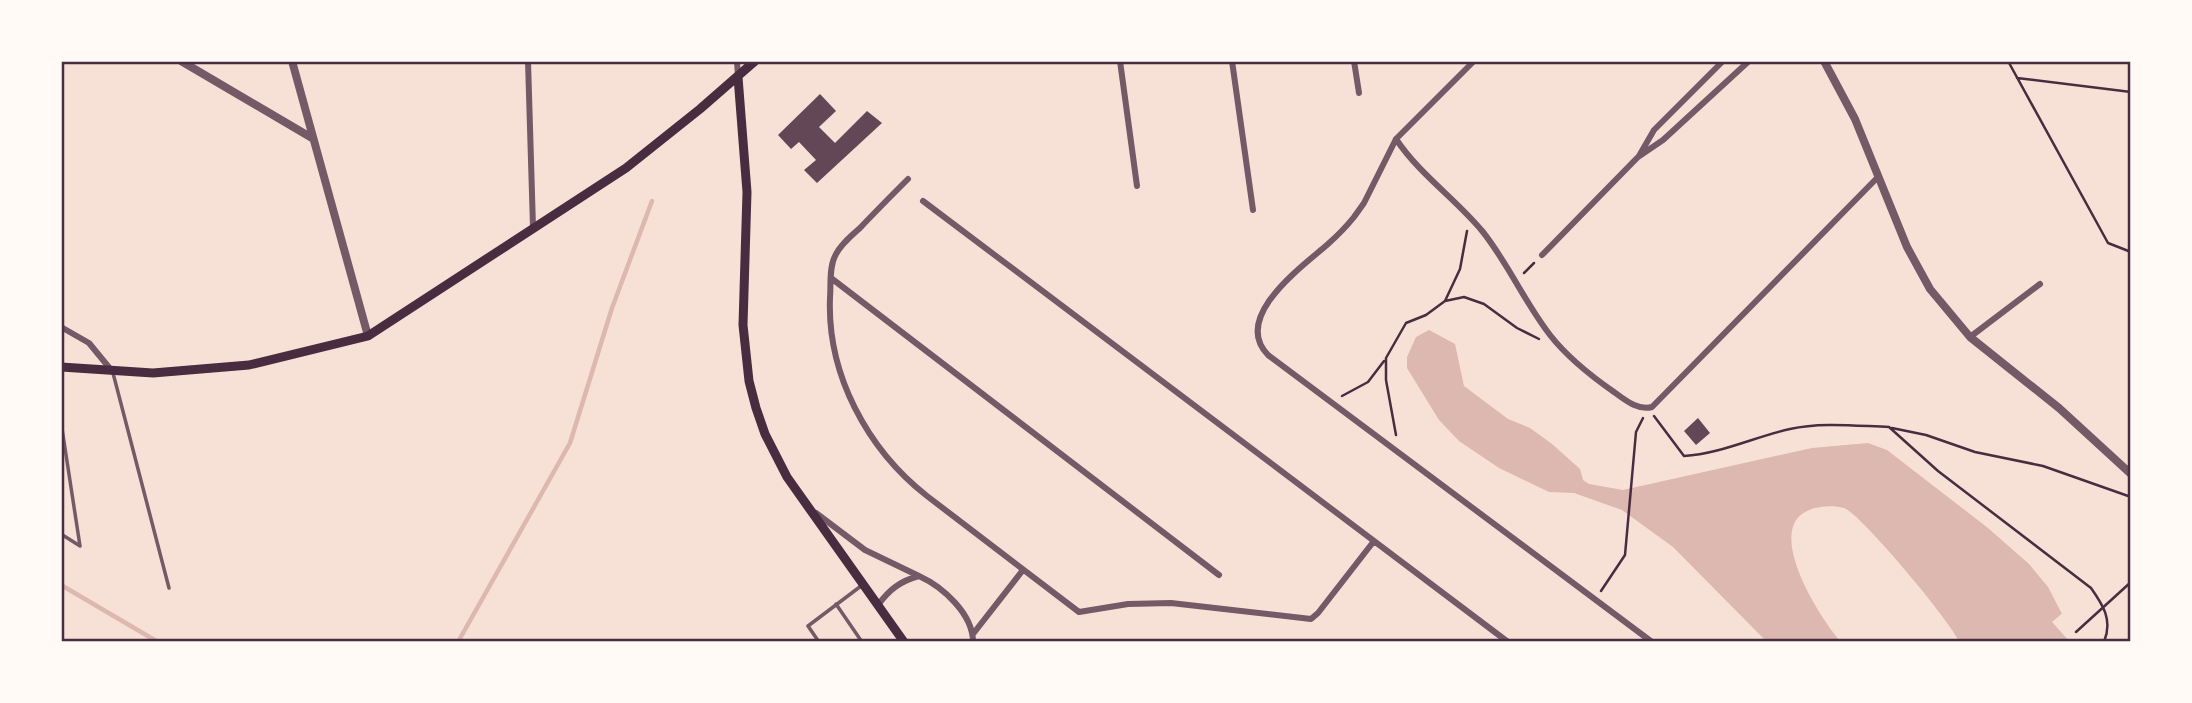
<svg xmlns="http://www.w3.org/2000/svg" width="2192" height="703" font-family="Merriweather,serif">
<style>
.water{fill:#dcb8b0}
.pier{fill:#f7e1d7}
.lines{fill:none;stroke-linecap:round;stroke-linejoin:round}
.stream{stroke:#dcb8b0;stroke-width:4.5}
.building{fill:#644757}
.path{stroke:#4a2c40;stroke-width:2.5}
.service{stroke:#755966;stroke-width:3.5}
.minor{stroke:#755966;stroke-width:6}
.tertiary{stroke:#755966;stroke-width:8}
.secondary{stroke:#4a2c40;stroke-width:9}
.neatline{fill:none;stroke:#4a2c40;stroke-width:2.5}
</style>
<rect width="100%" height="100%" fill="#f7e1d7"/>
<path class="water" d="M 1429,330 L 1455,344 L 1464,386 L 1508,419 L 1530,428 L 1552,444 L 1580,469 L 1583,480 L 1589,484 L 1623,490 L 1812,448 L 1868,443 L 1887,450 L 1988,528 L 2029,564 L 2048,587 L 2061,612 L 2068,625 L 2068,639 L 2065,642 L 1959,642 C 1953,624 1860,513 1844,508 C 1833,505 1817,506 1807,511 C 1764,531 1821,620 1841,642 L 1767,642 L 1673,547 L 1622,510 L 1574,493 L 1549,492 L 1499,468 L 1459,441 L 1439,420 L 1407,368 L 1407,357 L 1416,337 Z"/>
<path class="pier" d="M 2065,611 L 2072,624 L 2070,642 L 2052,622 Z"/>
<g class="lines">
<path class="stream" d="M 61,585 L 158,642
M 458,642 L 570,443 L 612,308 L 652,201"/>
</g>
<path class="building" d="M 820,94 L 836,111 L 819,127 L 835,143 L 867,111 L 882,123 L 817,183 L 804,170 L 816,160 L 799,142 L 791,149 L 778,135 Z
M 1698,418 L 1710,433 L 1696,445 L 1684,431 Z"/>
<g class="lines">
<path class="path" d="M 2008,61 L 2108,243 L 2131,252
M 2017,78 L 2131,92
M 1524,273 L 1534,263
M 1445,301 L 1460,269 L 1467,231
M 1342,396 L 1368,382 L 1384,361
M 1654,416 L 1684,456 C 1720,454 1754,437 1790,429 C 1821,422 1857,426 1889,427 L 1938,471 L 2091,588 C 2103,605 2113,620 2104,642
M 1892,428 L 1926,435 L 1975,452 L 2043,466 L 2131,497
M 1396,435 L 1386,380 L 1386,358 L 1406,323 L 1426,315 L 1445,301 L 1464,297 L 1484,304 L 1517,328 L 1539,339
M 1601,591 L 1625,555 L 1636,432 L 1643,418
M 2076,632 L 2131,582"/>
<path class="service" d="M 113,373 L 169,588
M 61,422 L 80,546
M 61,534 L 80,546
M 836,604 L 862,642
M 819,642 L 808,626 L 861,586"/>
<path class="minor" d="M 528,61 L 533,227
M 737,61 L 738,77
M 1120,61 L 1137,186
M 1232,61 L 1253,210
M 1354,61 L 1359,93
M 1474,61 L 1396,139 L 1364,203 L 1354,217 C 1346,227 1337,236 1328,244 C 1303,266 1231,317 1268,355 L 1652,642
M 1396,139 C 1420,175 1456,199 1483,232 C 1509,265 1525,303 1550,335 C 1568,358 1591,376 1614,392 C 1625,400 1638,411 1652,407 L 1877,178
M 1639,156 L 1654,130 L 1723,61
M 908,179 C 892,195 876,211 860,228 C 851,236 840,245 835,256 C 829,268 831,285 830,298 C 827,374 867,449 927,496 L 1079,612 L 1128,604 L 1171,603 L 1311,619 L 1318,613 L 1374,541
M 923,201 L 1508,642
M 1542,255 L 1638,157 L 1663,140 L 1749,61
M 831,278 L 1219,575
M 61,327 L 89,343 L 112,371
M 1970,337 L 2040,284
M 816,513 L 865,550 L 919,576
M 878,605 C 889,590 900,581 919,576 C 943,587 973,614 973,642
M 973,634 L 1023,570"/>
<path class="tertiary" d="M 181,61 L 312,138
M 292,61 L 368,336
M 1824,61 L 1855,119 L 1907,247 L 1930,289 L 1970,337 L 2059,408 L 2131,474"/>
<path class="secondary" d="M 738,77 L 747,192 L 743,325 L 749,381 L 756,408 L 765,434 L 787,477 L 904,642
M 61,367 L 153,373 L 249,365 L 368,336 L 626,168 L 700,109 L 755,61"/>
</g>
<rect width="2192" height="703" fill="none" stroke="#fffaf5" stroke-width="126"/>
<rect x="63" y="63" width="2066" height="577" class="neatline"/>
</svg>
